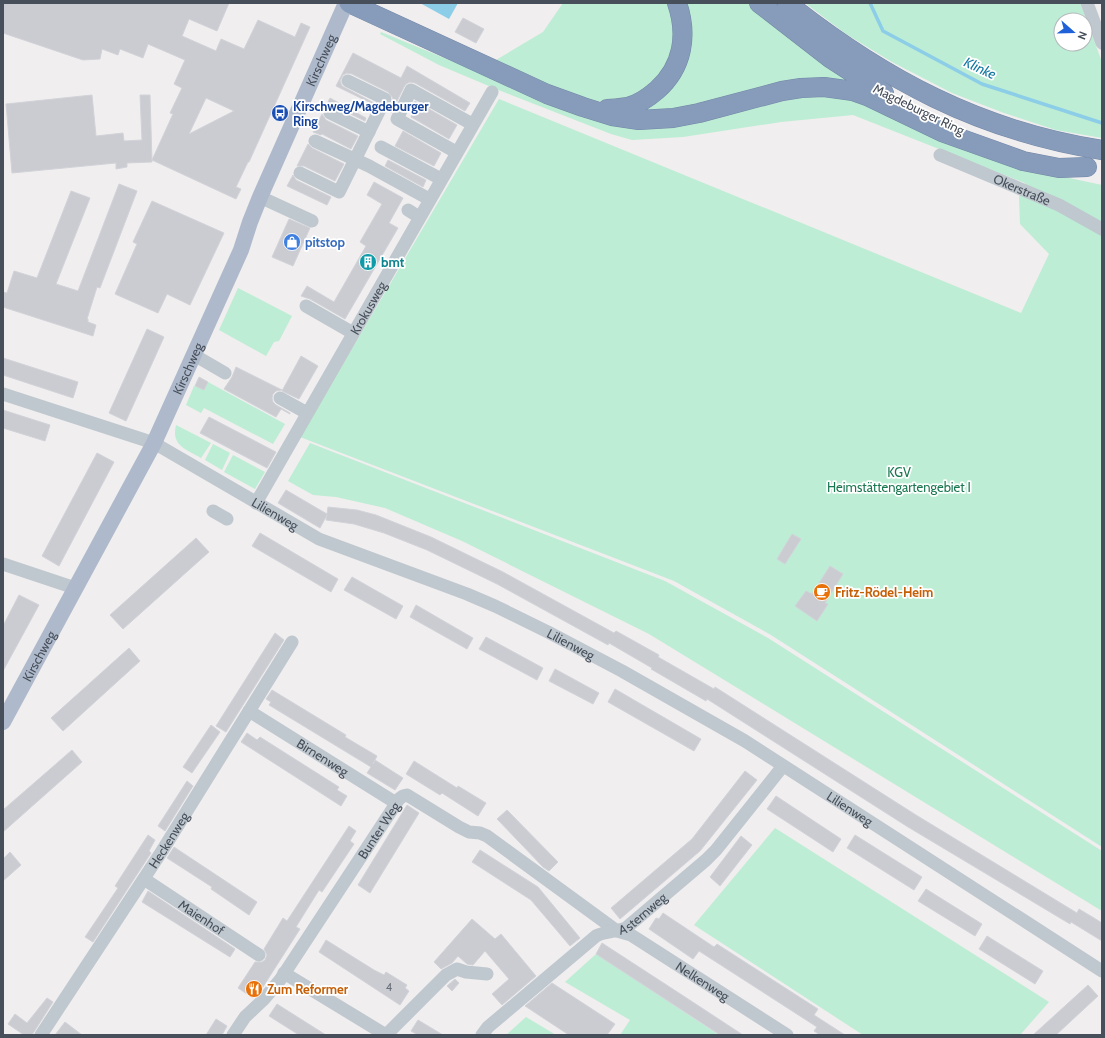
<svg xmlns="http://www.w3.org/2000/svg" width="1105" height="1038" font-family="Cabin,sans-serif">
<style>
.green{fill:#bdedd4;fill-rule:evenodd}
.water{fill:#8ccde8}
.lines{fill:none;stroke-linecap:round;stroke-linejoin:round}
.stream{stroke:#8ccde8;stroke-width:3.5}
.building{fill:#cbccd2;stroke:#d2d3d9;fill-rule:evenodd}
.highway-casing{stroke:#7287a7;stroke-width:20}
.minor{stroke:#bfc7cf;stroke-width:13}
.major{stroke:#aebacc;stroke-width:16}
.highway{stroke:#879cbb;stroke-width:19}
.labels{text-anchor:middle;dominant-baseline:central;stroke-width:3.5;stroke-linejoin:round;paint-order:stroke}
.number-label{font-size:11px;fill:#686e78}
.street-label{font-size:13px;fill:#474f5a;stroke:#fff}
.transit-label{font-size:13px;font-weight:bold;fill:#164399;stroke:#fff;text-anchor:start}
.shop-label{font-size:13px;font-weight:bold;fill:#366cbe;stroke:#fff;text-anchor:start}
.culture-label{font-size:13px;font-weight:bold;fill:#0d838f;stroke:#fff;text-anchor:start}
.park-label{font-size:13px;fill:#1a7851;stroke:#fff}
.food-label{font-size:13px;font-weight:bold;fill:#c56008;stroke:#fff;text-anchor:start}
.water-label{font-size:14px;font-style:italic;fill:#1277a2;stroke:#fff}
</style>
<rect width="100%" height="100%" fill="#f0eeee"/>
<path class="green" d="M 563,3 L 670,3 L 672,8 L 675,49 L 661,76 L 634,96 L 608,102 L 584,100 L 524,75 L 496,60 L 543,32 Z
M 683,3 L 748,3 L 797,43 L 854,83 L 666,112 L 633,112 L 659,97 Z
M 805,3 L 1080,3 L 1102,62 L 1102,138 L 1056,130 L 1004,113 L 952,93 L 892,62 L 846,34 ZM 1061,20 L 1085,20 L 1085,44 L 1061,44 Z
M 381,32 L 532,94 L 662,127 L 686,125 L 804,96 L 827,94 L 855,100 L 1046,173 L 1102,185 L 1102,847 L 771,635 L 674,581 L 300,437 L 499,99 L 1021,313 L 1049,254 L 1020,224 L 1019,197 L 1025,183 L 853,115 L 781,122 L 683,137 L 632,140 L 611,134 L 496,89 L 439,65 L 380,34 Z
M 238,288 L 292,316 L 279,341 L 274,342 L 266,356 L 219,330 Z
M 208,382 L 285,424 L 273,444 L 204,408 L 201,413 L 186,405 L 194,386 L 204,390 Z
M 176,425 L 211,443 L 201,458 C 186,449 171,446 176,425 Z
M 310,443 L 665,581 L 768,638 L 1102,851 L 1102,911 L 649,634 L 462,541 L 385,508 L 336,497 L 313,495 L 288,481 Z
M 213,444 L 230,453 L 222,470 L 205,460 Z
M 233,455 L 265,472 L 255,489 L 224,472 Z
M 775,828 L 1049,1002 L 1020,1035 L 863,1035 L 694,925 Z
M 596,954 L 719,1035 L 620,1035 L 630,1020 L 565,982 Z
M 526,1017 L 556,1035 L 506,1035 Z"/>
<path class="water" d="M 420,3 L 458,3 L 449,19 Z"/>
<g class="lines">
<path class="stream" d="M 870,3 L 883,31 L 982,84 L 1102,123"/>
</g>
<path class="building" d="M 3,3 L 229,3 L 217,31 L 189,19 L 182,36 L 216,51 L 221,39 L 244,49 L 258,20 L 295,37 L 301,23 L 310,27 L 249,162 L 248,162 L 236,187 L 241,189 L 236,199 L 152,160 L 173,114 L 170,113 L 182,88 L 174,84 L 185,60 L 148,44 L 143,58 L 120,49 L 118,55 L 102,49 L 100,59 L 83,60 L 3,33 ZM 206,98 L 234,111 L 189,134 Z
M 463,18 L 484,29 L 476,43 L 455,32 Z
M 353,53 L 401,78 L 407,66 L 470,103 L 465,111 L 415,83 L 410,82 L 406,84 L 404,87 L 391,113 L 388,111 L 393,98 L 388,92 L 352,74 L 347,73 L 343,75 L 340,81 L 342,86 L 374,103 L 373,104 L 336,86 Z
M 92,95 L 96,136 L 123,133 L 124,141 L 142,140 L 140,95 L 150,95 L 152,162 L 127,163 L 127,167 L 116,169 L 116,163 L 12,173 L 6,104 Z
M 330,98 L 366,118 L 365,121 L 334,106 L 326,106 Z
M 415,101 L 457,125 L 449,139 L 411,117 L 415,109 L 411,107 Z
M 322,114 L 326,120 L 358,136 L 351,149 L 322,134 L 321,135 L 313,132 Z
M 403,131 L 441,153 L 434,166 L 395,146 Z
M 308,144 L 312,148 L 344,164 L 335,181 L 304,166 L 297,166 Z
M 388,160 L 426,180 L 423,187 L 385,166 Z
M 293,175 L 296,180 L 331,197 L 327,205 L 287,186 Z
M 374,182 L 403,198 L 389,223 L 398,228 L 345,319 L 310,299 L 301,296 L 307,286 L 334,302 L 366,246 L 360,242 L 382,204 L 367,195 Z
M 119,184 L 137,191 L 100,288 L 97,287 L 87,319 L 88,319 L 88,322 L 96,325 L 93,336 L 3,307 L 3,292 L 7,293 L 14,271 L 37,278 L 71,191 L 90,198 L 56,284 L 78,291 Z
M 152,201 L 224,233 L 190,305 L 167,294 L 158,313 L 115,294 L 137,244 L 133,242 Z
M 289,219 L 310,228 L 293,266 L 272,257 Z
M 147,329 L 164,337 L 126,421 L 109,413 Z
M 301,356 L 318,366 L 299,399 L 282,391 Z
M 3,358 L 78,382 L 73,398 L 3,375 Z
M 236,367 L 282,390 L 276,391 L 273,394 L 272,398 L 273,402 L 276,405 L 290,413 L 290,414 L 281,409 L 276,417 L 224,389 L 232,377 Z
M 199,377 L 208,382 L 204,390 L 195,386 Z
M 3,410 L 50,425 L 45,441 L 3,428 Z
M 209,417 L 276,452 L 267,468 L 200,433 Z
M 97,453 L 114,462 L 59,566 L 42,556 Z
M 286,490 L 327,514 L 328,507 L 357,510 L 376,515 L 431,537 L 503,572 L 614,633 L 616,631 L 659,655 L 658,657 L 714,689 L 715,687 L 916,815 L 1077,913 L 1079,909 L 1094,918 L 1102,923 L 1102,941 L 1071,922 L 1070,924 L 908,827 L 707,699 L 706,701 L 651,669 L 652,668 L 609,643 L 608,645 L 497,584 L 427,550 L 384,533 L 354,524 L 326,520 L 327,515 L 320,528 L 278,503 Z
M 260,533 L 338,579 L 331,592 L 252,546 Z
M 792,534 L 801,539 L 785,564 L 777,559 Z
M 196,538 L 209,552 L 123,629 L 110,615 Z
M 830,566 L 843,574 L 825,603 L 828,604 L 817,621 L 795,606 L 806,591 L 812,594 Z
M 352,577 L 403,606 L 396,619 L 344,590 Z
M 19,595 L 39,605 L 3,671 L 3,626 Z
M 416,605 L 473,638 L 467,649 L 410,617 Z
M 275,633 L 284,640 L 226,732 L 216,726 Z
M 486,637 L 543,668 L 537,680 L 479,649 Z
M 129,648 L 140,661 L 63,731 L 51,718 Z
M 555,669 L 599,693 L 593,704 L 549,681 Z
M 615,689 L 701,739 L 694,751 L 608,702 Z
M 272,690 L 346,735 L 345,737 L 377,756 L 373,764 L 375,760 L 403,778 L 395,790 L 367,773 L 371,767 L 269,705 L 271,702 L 266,699 Z
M 211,725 L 220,732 L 192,773 L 183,767 Z
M 247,733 L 257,740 L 260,737 L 339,787 L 337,790 L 347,796 L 341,806 L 241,742 Z
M 72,750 L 82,762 L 3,832 L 3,810 Z
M 414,761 L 457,788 L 458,786 L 486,803 L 478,816 L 442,793 L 440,795 L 406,774 Z
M 745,771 L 757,780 L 700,851 L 620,919 L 611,908 L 692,839 Z
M 187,781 L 193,786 L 165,831 L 158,826 Z
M 776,796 L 841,839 L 833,852 L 767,809 Z
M 407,805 L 419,813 L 370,893 L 358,885 Z
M 507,810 L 558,862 L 549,871 L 543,867 L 497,819 Z
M 349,826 L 356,831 L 350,841 L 354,844 L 322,892 L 319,890 L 296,927 L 300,929 L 261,990 L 253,998 L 238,988 L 255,962 L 262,962 L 265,960 L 267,955 L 264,949 L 283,918 L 287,921 Z
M 148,835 L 155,840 L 149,851 L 151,853 L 93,942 L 85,937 L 118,888 L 115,886 Z
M 855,835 L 922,877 L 914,890 L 847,848 Z
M 741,836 L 752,845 L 720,886 L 710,877 Z
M 174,847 L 257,902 L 249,915 L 211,889 L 212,887 L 167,858 Z
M 480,850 L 538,887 L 580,938 L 570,946 L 531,900 L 472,862 Z
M 10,852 L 21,865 L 3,881 L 3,859 Z
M 926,889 L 982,924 L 975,936 L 918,901 Z
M 148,891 L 235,949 L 230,957 L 142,902 Z
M 663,913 L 714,947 L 717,944 L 818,1009 L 814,1015 L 845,1035 L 820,1035 L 814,1031 L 817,1027 L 699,951 L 693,959 L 649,929 L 656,918 L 659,919 Z
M 472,919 L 495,939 L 501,934 L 536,976 L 502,1005 L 492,994 L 509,979 L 485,951 L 473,965 L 467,964 L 458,956 L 452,963 L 441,969 L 434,962 Z
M 987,936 L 1043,971 L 1035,984 L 979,949 Z
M 326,940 L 374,970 L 384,975 L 386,972 L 407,985 L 405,988 L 409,991 L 400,1005 L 319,952 Z
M 602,943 L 682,995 L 743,1035 L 720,1035 L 596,954 Z
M 455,979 L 459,983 L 452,991 L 447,986 Z
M 552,983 L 615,1024 L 607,1035 L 569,1035 L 525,1006 Z
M 1088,985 L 1098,996 L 1056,1035 L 1033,1035 Z
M 47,998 L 53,1002 L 32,1035 L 24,1035 L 8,1024 L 15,1014 L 27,1023 Z
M 277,1004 L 326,1035 L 299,1035 L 269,1016 Z
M 216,1019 L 227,1026 L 222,1035 L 206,1035 Z
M 418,1020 L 443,1035 L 418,1035 L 411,1031 Z
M 65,1022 L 82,1035 L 55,1035 Z"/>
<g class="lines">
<g class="highway-casing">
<path id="highway" d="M 349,3 L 547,94 L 583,107 L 612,116 L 639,120 L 673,118 L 699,113 L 782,91 L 801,88 L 824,87 L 853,91 L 867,96 L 942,132 L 1023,161 L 1059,168 L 1087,167
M 759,3 L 830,58 L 884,93
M 787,3 C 883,79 980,131 1102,150
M 607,109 C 614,109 621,108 628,107 C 639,104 649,97 657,90 C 683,67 688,35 677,3"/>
</g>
<g class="minor">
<path d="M 1087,3 L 1102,43"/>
<path d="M 330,113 L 369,132"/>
<path d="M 315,141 L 369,166 L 429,199"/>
<path d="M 381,147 L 441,179"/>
<path d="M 456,152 L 397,119 L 411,90 L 472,124"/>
<path id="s1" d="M 940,155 L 1059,205 L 1102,229"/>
<path d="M 300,173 L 339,192 L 385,99 L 348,81"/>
<path d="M 260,197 L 312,221"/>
<path d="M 408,210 L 419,217"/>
<path d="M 306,306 L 353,333"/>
<path d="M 194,355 L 225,373"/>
<path id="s2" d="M 3,394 L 154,443 L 319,539 L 467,594 L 495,606 L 548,632 L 622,671 L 745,741 L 1102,971"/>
<path d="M 280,398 L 307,413"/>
<path id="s3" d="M 256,503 L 492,92"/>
<path d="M 213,511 L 227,519"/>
<path d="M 3,564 L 75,588"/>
<path id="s4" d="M 249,711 L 396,803"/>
<path id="s5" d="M 144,879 L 259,955"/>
<path d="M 284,973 L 386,1035"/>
<path id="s6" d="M 41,1035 L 162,851 L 292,642"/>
<path id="s7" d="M 233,1035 L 245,1017 L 264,999 L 280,980 L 399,799 L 403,796 L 407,795 L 459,827 L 469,832 L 480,833 L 487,836 L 617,931 L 631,935 L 787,1035"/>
<path d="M 386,1035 L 446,975 L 457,969 L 466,972 L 487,974"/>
<path id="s8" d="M 482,1035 L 488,1027 L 596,936 C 605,931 616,932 626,928 L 706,860 L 716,850 L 783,766"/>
</g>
<path class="major" id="s9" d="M 3,722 L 154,443 L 241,250 L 250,222 L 260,197 L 346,3"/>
<use href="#highway" class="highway"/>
</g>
<defs>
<g id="bus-disc" transform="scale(0.9)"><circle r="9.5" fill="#1a4fb4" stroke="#fff"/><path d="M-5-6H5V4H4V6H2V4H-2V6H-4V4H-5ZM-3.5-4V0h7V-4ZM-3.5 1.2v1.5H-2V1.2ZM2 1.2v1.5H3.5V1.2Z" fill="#fff"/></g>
<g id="shop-disc" transform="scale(0.9)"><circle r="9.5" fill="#3f7fe0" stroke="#fff"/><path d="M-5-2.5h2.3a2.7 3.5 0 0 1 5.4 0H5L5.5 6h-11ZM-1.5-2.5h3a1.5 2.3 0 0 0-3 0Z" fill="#fff"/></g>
<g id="building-disc" transform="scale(0.9)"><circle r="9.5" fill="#0f9aa8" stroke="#fff"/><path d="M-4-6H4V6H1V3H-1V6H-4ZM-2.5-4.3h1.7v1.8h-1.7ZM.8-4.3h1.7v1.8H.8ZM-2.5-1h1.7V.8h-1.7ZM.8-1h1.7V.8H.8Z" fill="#fff"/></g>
<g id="cafe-disc" transform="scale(0.9)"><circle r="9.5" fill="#e8710a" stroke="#fff"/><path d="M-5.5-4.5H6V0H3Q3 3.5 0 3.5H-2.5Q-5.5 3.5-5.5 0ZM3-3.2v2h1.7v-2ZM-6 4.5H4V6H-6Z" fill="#fff"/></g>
<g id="restaurant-disc" transform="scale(0.9)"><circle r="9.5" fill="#e8710a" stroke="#fff"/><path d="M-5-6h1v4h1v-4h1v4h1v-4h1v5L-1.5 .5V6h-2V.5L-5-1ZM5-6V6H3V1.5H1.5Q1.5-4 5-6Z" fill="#fff"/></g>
</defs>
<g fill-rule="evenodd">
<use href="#bus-disc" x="280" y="113"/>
<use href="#shop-disc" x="292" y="242"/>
<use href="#building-disc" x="368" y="262"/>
<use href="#cafe-disc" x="822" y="592"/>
<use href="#restaurant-disc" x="254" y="989"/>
</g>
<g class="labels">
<g class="number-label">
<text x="389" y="987">4</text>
</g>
<g class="street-label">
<text stroke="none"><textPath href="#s9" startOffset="735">Kirschweg</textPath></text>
<text transform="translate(919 109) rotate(26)">Magdeburger Ring</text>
<text stroke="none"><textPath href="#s1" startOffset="89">Okerstraße</textPath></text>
<text stroke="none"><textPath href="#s3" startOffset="225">Krokusweg</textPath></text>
<text stroke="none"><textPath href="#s9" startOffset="399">Kirschweg</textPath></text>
<text stroke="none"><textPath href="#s2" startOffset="299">Lilienweg</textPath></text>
<text stroke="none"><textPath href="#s2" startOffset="623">Lilienweg</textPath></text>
<text stroke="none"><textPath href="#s9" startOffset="75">Kirschweg</textPath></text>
<text stroke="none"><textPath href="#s4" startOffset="87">Birnenweg</textPath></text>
<text stroke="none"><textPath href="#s2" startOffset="947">Lilienweg</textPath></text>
<text stroke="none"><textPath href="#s7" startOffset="252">Bunter Weg</textPath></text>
<text stroke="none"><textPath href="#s6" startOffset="233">Heckenweg</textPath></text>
<text stroke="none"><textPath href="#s8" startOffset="204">Asternweg</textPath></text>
<text stroke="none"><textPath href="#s5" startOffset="69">Maienhof</textPath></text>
<text stroke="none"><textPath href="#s7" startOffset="650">Nelkenweg</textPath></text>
</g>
<g class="transit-label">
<text x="293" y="106">Kirschweg/Magdeburger<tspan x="293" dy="15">Ring</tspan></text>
</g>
<g class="shop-label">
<text x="305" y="242">pitstop</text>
</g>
<g class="culture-label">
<text x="381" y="262">bmt</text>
</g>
<g class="park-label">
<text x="899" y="472">KGV<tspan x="899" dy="15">Heimstättengartengebiet I</tspan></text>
</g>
<g class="food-label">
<text x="835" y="592">Fritz-Rödel-Heim</text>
<text x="267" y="989">Zum Reformer</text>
</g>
<g class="water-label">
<text transform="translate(980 68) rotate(25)">Klinke</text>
</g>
</g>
<rect width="1105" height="1038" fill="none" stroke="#474f5a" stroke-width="8"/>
<g transform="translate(1073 32) rotate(110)"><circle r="19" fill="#ffffff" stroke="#b5b9bd"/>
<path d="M0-3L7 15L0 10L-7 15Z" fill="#2060d8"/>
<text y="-6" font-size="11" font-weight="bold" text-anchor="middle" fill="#474f5a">N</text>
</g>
</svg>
